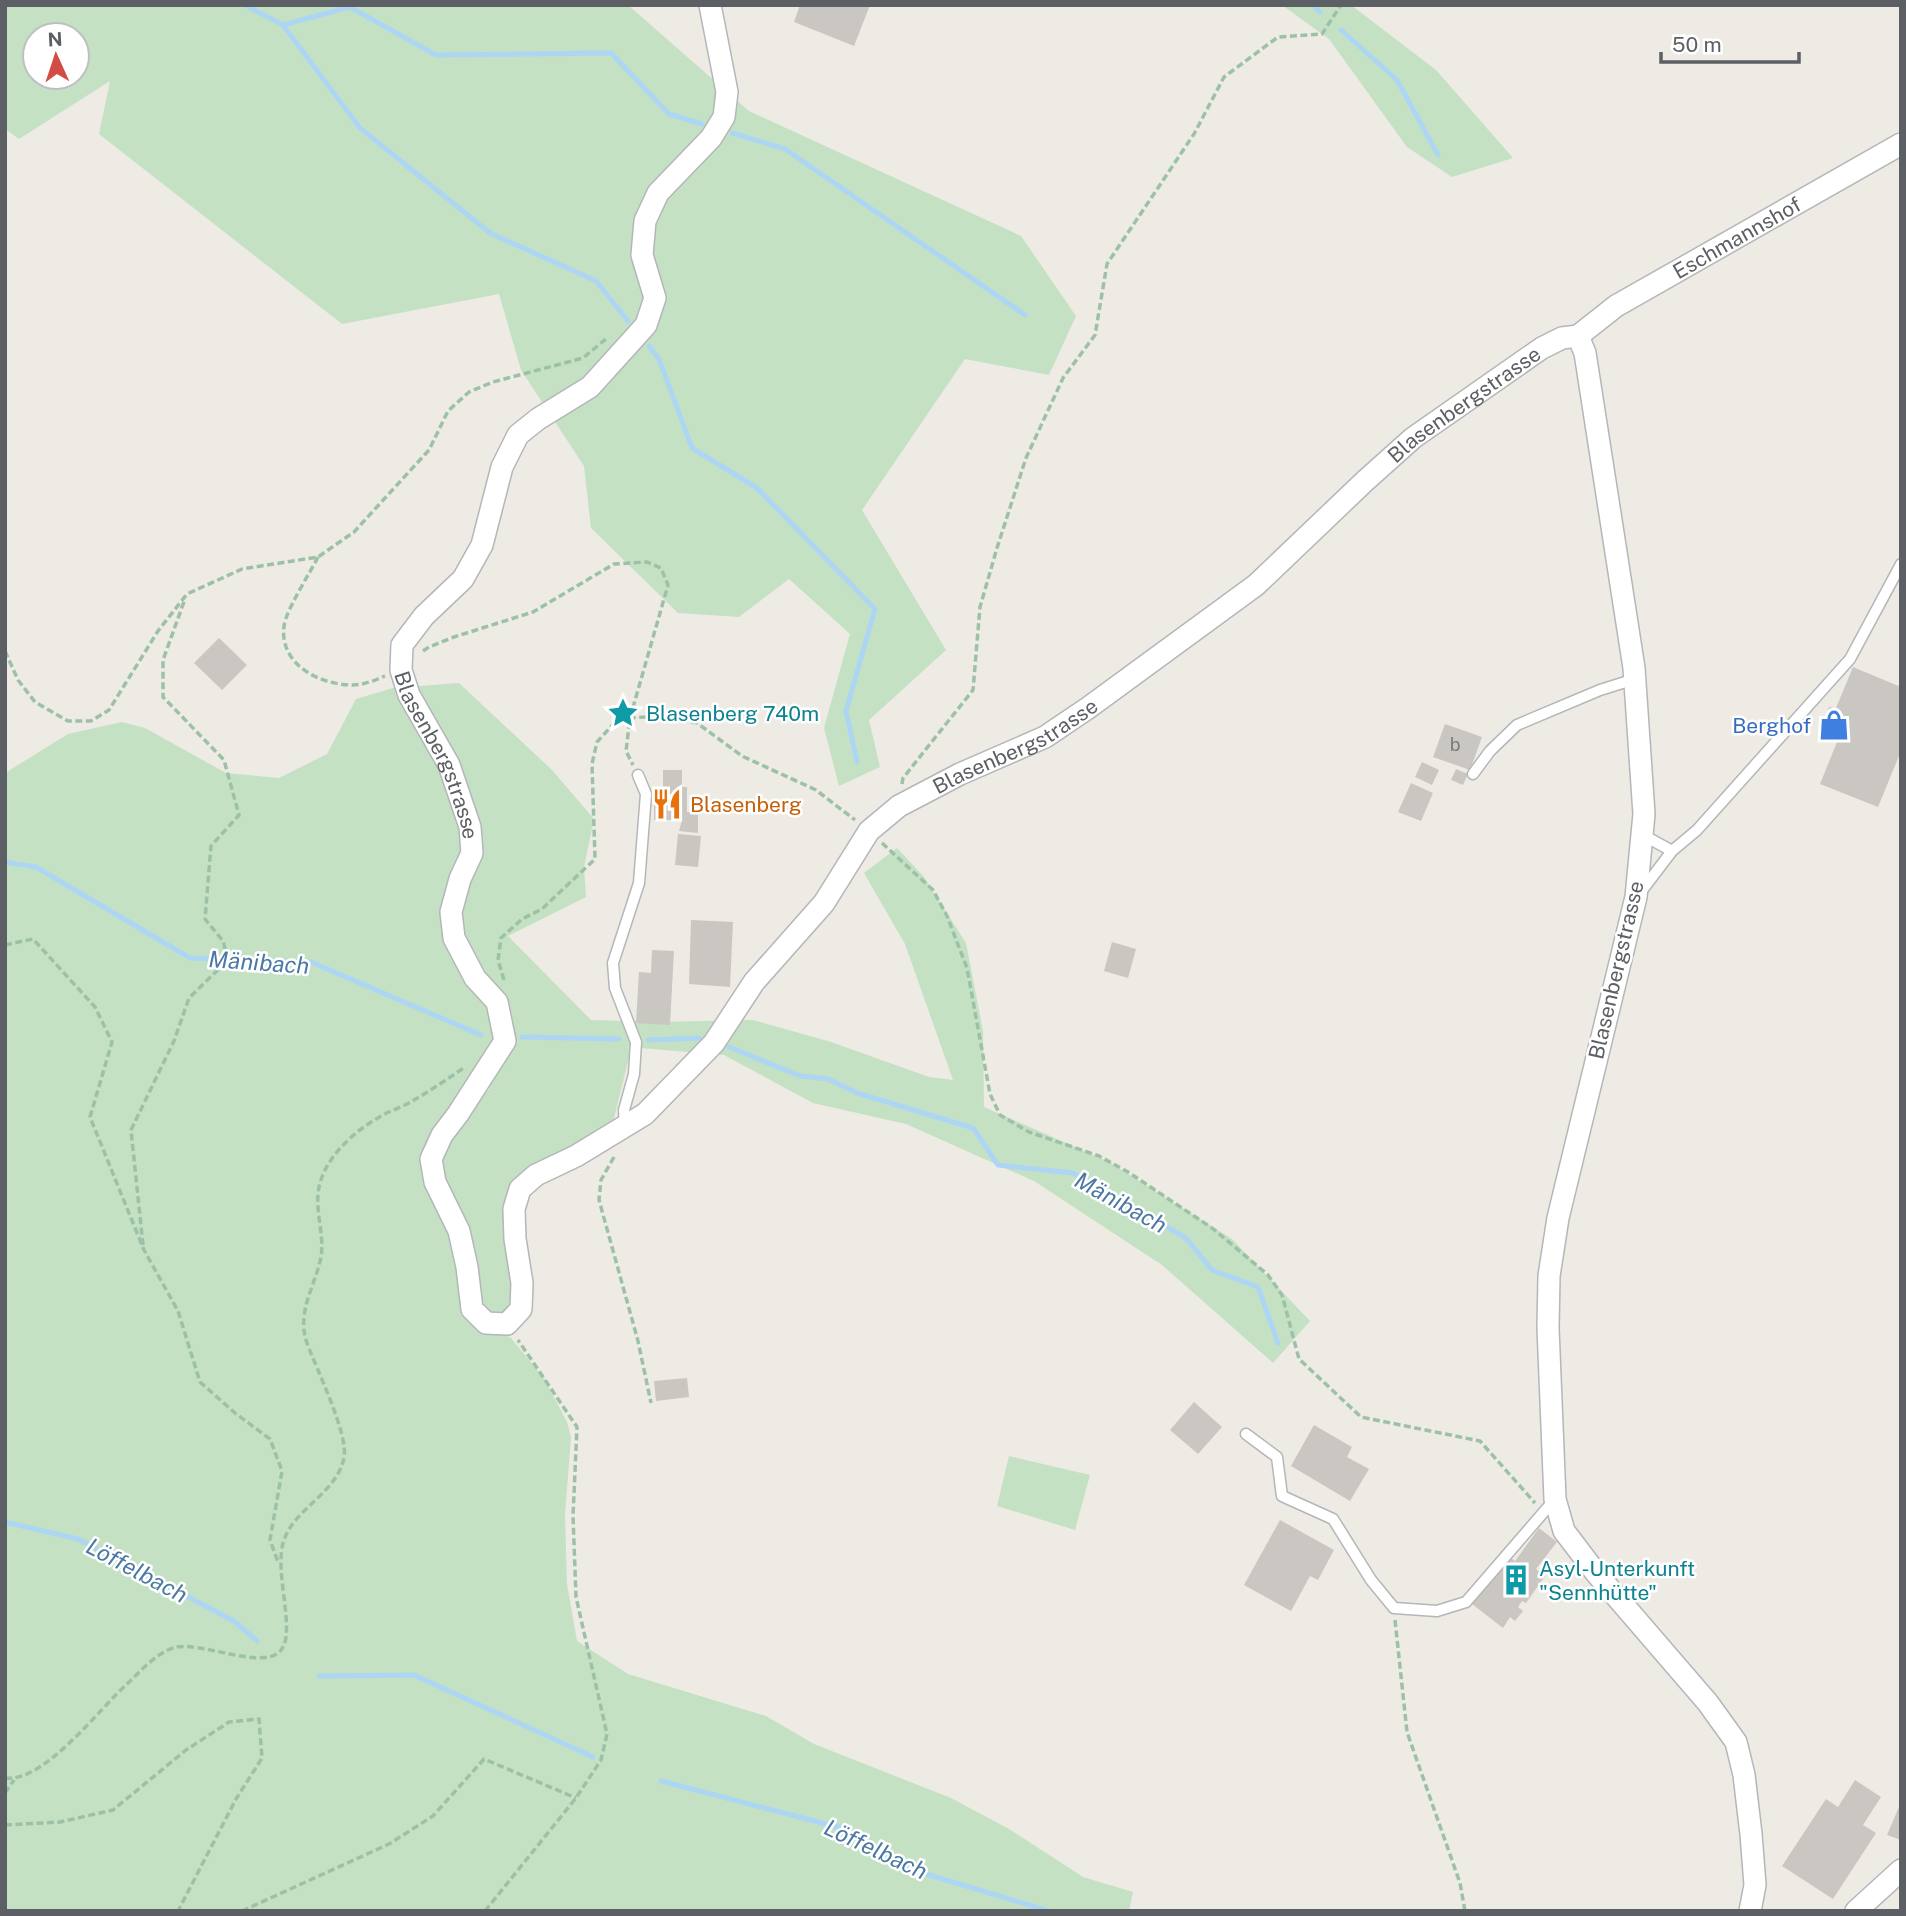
<svg xmlns="http://www.w3.org/2000/svg" width="1906" height="1916" font-family="'Public Sans',sans-serif">
<style>
.green{fill:#c4e1c4;fill-rule:evenodd}
.lines{fill:none;stroke-linecap:round;stroke-linejoin:round}
.stream{stroke:#add6f4;stroke-width:5}
.building{fill:#cac7c3}
.lane-casing{stroke:#b4b6b9;stroke-width:13}
.street-casing{stroke:#b4b6b9;stroke-width:24}
.path{stroke:#9dc1a7;stroke-width:3.5;stroke-dasharray:7 3.5;stroke-linecap:butt}
.lane{stroke:#fff;stroke-width:10}
.street{stroke:#fff;stroke-width:21}
.labels{text-anchor:middle;dominant-baseline:central;stroke-width:5;stroke-linejoin:round;paint-order:stroke}
.number-label{font-size:18px;fill:#78797b}
.street-label{font-size:21px;fill:#5c5f63;stroke:#fff}
.culture-label{font-size:21px;fill:#0d838f;stroke:#fff;text-anchor:start}
.shop-label{font-size:21px;fill:#366cbe;stroke:#fff;text-anchor:end}
.food-label{font-size:21px;fill:#c56008;stroke:#fff;text-anchor:start}
.water-label{font-size:23px;font-style:italic;fill:#4c78a4;stroke:#fff}
</style>
<rect width="100%" height="100%" fill="#edebe4"/>
<path class="green" d="M 5,5 L 628,5 L 749,111 L 1021,236 L 1076,316 L 1049,375 L 965,359 L 862,510 L 946,650 L 869,720 L 880,767 L 839,786 L 824,728 L 850,634 L 789,579 L 739,617 L 678,613 L 591,528 L 584,466 L 521,370 L 499,294 L 342,324 L 99,134 L 110,81 L 19,139 L 5,129 ZM 35,35 L 77,35 L 77,77 L 35,77 Z
M 1282,5 L 1351,5 L 1436,70 L 1513,158 L 1452,177 L 1407,147 L 1329,39 Z
M 459,683 L 552,770 L 594,819 L 584,867 L 586,897 L 508,936 L 591,1020 L 657,1022 L 753,1020 L 831,1042 L 929,1077 L 953,1080 L 905,944 L 864,873 L 897,848 L 924,877 L 966,943 L 983,1031 L 984,1107 L 1109,1162 L 1232,1239 L 1310,1321 L 1273,1363 L 1162,1265 L 1034,1181 L 906,1124 L 813,1103 L 724,1055 L 628,1047 L 630,1053 L 614,1118 L 601,1136 L 527,1170 L 512,1307 L 495,1316 L 479,1301 L 458,1212 L 441,1167 L 442,1143 L 478,1098 L 490,1089 L 474,1078 L 423,1151 L 454,1238 L 477,1326 L 510,1337 L 544,1378 L 567,1422 L 571,1437 L 565,1515 L 567,1584 L 577,1641 L 628,1674 L 766,1716 L 814,1744 L 951,1798 L 1009,1829 L 1083,1877 L 1133,1892 L 1129,1911 L 5,1911 L 5,773 L 68,734 L 122,722 L 145,728 L 226,773 L 279,778 L 327,754 L 356,699 L 393,688 Z
M 1009,1456 L 1090,1475 L 1075,1530 L 997,1506 Z"/>
<g class="lines">
<path class="stream" d="M 245,5 L 283,25 L 360,128 L 490,233 L 596,281 L 628,321
M 1313,5 L 1320,12
M 283,25 L 350,7 L 436,55 L 611,53 L 669,114 L 702,124
M 1341,30 L 1397,80 L 1438,155
M 732,133 L 785,149 L 1025,315
M 649,346 L 659,359 L 692,448 L 757,488 L 875,609 L 846,711 L 857,762
M 5,862 L 36,867 L 190,958 L 311,962 L 481,1035
M 522,1037 L 619,1039
M 648,1040 L 699,1038
M 729,1047 L 800,1076 L 828,1079 L 857,1093 L 973,1128 L 998,1165 L 1073,1173 L 1186,1238 L 1212,1270 L 1258,1287 L 1278,1343
M 5,1522 L 78,1539 L 234,1621 L 257,1641
M 319,1676 L 414,1675 L 593,1757
M 661,1781 L 841,1828 L 906,1868 L 1049,1911"/>
</g>
<path class="building" d="M 800,5 L 813,6 L 870,5 L 854,46 L 794,22 Z
M 219,638 L 247,665 L 222,690 L 194,663 Z
M 1853,667 L 1901,687 L 1901,751 L 1878,807 L 1820,784 L 1837,742 L 1818,734 L 1829,707 L 1836,708 Z
M 1445,724 L 1482,737 L 1470,770 L 1433,757 Z
M 1422,762 L 1439,770 L 1432,785 L 1415,777 Z
M 1456,769 L 1468,774 L 1463,785 L 1451,780 Z
M 663,770 L 682,770 L 682,787 L 687,787 L 687,812 L 698,812 L 698,833 L 679,831 L 682,820 L 654,820 L 654,787 L 663,787 Z
M 1411,783 L 1433,793 L 1421,821 L 1398,812 Z
M 678,834 L 701,836 L 698,867 L 675,865 Z
M 691,920 L 733,922 L 730,987 L 689,984 Z
M 1112,942 L 1136,949 L 1128,978 L 1104,971 Z
M 652,950 L 674,951 L 670,1025 L 636,1023 L 639,972 L 651,973 Z
M 687,1378 L 689,1397 L 656,1401 L 654,1381 Z
M 1194,1402 L 1222,1427 L 1198,1454 L 1170,1430 Z
M 1314,1425 L 1352,1447 L 1347,1457 L 1369,1469 L 1350,1501 L 1291,1466 Z
M 1280,1520 L 1334,1550 L 1318,1580 L 1310,1576 L 1291,1611 L 1244,1585 Z
M 1539,1528 L 1557,1542 L 1536,1569 L 1545,1576 L 1526,1603 L 1522,1601 L 1518,1607 L 1523,1611 L 1515,1621 L 1510,1617 L 1503,1628 L 1472,1604 L 1508,1556 L 1515,1561 Z
M 1855,1780 L 1881,1797 L 1863,1825 L 1876,1833 L 1833,1899 L 1782,1866 L 1826,1799 L 1838,1807 Z
M 1901,1802 L 1901,1840 L 1887,1835 Z"/>
<g class="lines">
<g class="lane-casing">
<path id="lane" d="M 1473,774 L 1490,751 L 1517,725 L 1600,690 L 1635,679
M 1643,835 L 1672,851 L 1697,830 L 1850,659 L 1901,564
M 1640,893 L 1672,851
M 625,1127 L 624,1110 L 634,1074 L 636,1042 L 615,988 L 613,963 L 639,883 L 646,794 L 638,775
M 1246,1434 L 1277,1457 L 1282,1496 L 1333,1519 L 1371,1580 L 1394,1608 L 1437,1611 L 1466,1602 L 1555,1499"/>
</g>
<g class="street-casing">
<g id="street">
<path id="s1" d="M 710,5 L 727,92 L 724,117 L 711,138 L 658,193 L 645,221 L 642,255 L 655,298 L 646,325 L 590,387 L 538,419 L 518,435 L 502,467 L 482,545 L 463,579 L 424,616 L 402,645 L 401,670 L 409,695 L 449,765 L 470,827 L 472,853 L 460,879 L 451,912 L 454,938 L 475,978 L 497,1002 L 505,1041 L 458,1114 L 442,1135 L 431,1159 L 435,1182 L 459,1231 L 467,1267 L 472,1309 L 486,1323 L 507,1324 L 521,1309 L 522,1283 L 515,1239 L 514,1209 L 520,1189 L 536,1175 L 576,1156 L 645,1114 L 714,1043 L 754,982 L 824,903 L 869,831 L 899,806 L 960,774 L 1045,737 L 1088,708 L 1256,585 L 1365,481 L 1413,438 L 1542,348 L 1562,338 L 1578,336 L 1616,306 L 1901,144"/>
<path d="M 1578,336 L 1585,353 L 1634,668 L 1644,814 L 1636,897 L 1558,1218 L 1549,1276 L 1548,1328 L 1555,1499 L 1564,1531 L 1596,1573 L 1708,1703 L 1736,1742 L 1744,1775 L 1751,1834 L 1755,1885 L 1750,1911"/>
<path d="M 1856,1911 L 1901,1870"/>
</g>
</g>
<path class="path" d="M 318,557 C 310,573 286,610 284,626 C 279,664 319,685 353,685 C 364,685 375,680 385,676
M 5,651 L 18,680 L 35,702 L 68,721 L 91,721 L 109,710 L 158,631 L 187,594 L 242,569 L 318,557 L 354,532 L 429,450 L 448,411 L 469,392 L 493,382 L 583,358 L 607,338
M 423,651 L 429,647 L 454,637 L 533,612 L 614,564 L 647,562 L 661,568 L 668,585 L 630,718 L 626,751 L 633,765
M 902,784 L 903,778 L 973,690 L 980,607 L 997,548 L 1026,458 L 1063,378 L 1095,335 L 1107,264 L 1194,134 L 1224,77 L 1278,37 L 1322,34 L 1341,5
M 882,843 L 933,890 L 947,916 L 967,968 L 990,1094 L 1000,1115 L 1029,1132 L 1099,1156 L 1128,1172 L 1212,1228 L 1268,1275 L 1282,1295 L 1299,1359 L 1361,1417 L 1480,1441 L 1535,1503
M 5,945 L 33,939 L 95,1007 L 112,1042 L 90,1117 L 144,1250 L 178,1311 L 200,1382 L 235,1413 L 270,1439 L 282,1471 L 270,1540 L 278,1562
M 504,980 L 498,960 L 501,938 L 522,919 L 542,909 L 595,859 L 592,764 L 597,742 L 616,721 L 630,718 L 659,716 L 697,723 L 742,756 L 816,790 L 855,820
M 614,1157 L 601,1180 L 599,1200 L 638,1341 L 651,1403
M 143,1245 L 131,1130 L 174,1041 L 189,998 L 228,960 L 223,941 L 205,919 L 211,846 L 239,815 L 224,760 L 163,697 L 163,660 L 185,599
M 1395,1620 L 1407,1732 L 1460,1883 L 1465,1911
M 5,1778 C 44,1783 100,1708 127,1684 C 140,1672 155,1654 173,1648 C 200,1639 269,1675 283,1647 C 294,1627 275,1573 283,1543 C 293,1508 336,1495 344,1458 C 349,1435 316,1368 307,1343 C 296,1312 315,1287 321,1257 C 325,1234 313,1207 320,1183 C 328,1154 357,1129 383,1115 C 390,1111 399,1108 407,1104 C 427,1093 446,1080 465,1067
M 5,1793 L 14,1780
M 5,1825 L 60,1822 L 113,1810 L 186,1750 L 229,1722 L 259,1719 L 262,1758 L 236,1799 L 178,1911
M 242,1911 L 389,1844 L 433,1816 L 484,1759 L 576,1798
M 485,1911 L 576,1798 L 601,1760 L 607,1734 L 576,1597 L 573,1516 L 577,1427 L 518,1340"/>
<use href="#lane" class="lane"/>
<use href="#street" class="street"/>
</g>
<defs>
<g id="sight-bare" transform="scale(2.415)"><path d="M0-6L1.8-2.2L6-1.7L2.9 1.2L3.7 5.4L0 3.3L-3.7 5.4L-2.9 1.2L-6-1.7L-1.8-2.2Z" fill="#0f9aa8" stroke="#fff" stroke-width="2.5" paint-order="stroke"/></g>
<g id="shop-bare" transform="scale(2.415)"><path d="M-5-2.5h2.3a2.7 3.5 0 0 1 5.4 0H5L5.5 6h-11ZM-1.5-2.5h3a1.5 2.3 0 0 0-3 0Z" fill="#3f7fe0" stroke="#fff" stroke-width="2.5" paint-order="stroke"/></g>
<g id="restaurant-bare" transform="scale(2.415)"><path d="M-5-6h1v4h1v-4h1v4h1v-4h1v5L-1.5 .5V6h-2V.5L-5-1ZM5-6V6H3V1.5H1.5Q1.5-4 5-6Z" fill="#e8710a" stroke="#fff" stroke-width="2.5" paint-order="stroke"/></g>
<g id="building-bare" transform="scale(2.415)"><path d="M-4-6H4V6H1V3H-1V6H-4ZM-2.5-4.3h1.7v1.8h-1.7ZM.8-4.3h1.7v1.8H.8ZM-2.5-1h1.7V.8h-1.7ZM.8-1h1.7V.8H.8Z" fill="#0f9aa8" stroke="#fff" stroke-width="2.5" paint-order="stroke"/></g>
</defs>
<g fill-rule="evenodd">
<use href="#sight-bare" x="623" y="713"/>
<use href="#shop-bare" x="1834" y="725"/>
<use href="#restaurant-bare" x="667" y="804"/>
<use href="#building-bare" x="1516" y="1580"/>
</g>
<g class="labels">
<g class="number-label">
<text x="1455" y="744">b</text>
</g>
<g class="street-label">
<text stroke="none"><textPath href="#s1" startOffset="3246">Eschmannshof</textPath></text>
<text stroke="none"><textPath href="#s1" startOffset="2924">Blasenbergstrasse</textPath></text>
<text stroke="none"><textPath href="#s1" startOffset="2357">Blasenbergstrasse</textPath></text>
<text stroke="none"><textPath href="#s1" startOffset="887">Blasenbergstrasse</textPath></text>
<text transform="translate(1616 970) rotate(-77)">Blasenbergstrasse</text>
</g>
<g class="culture-label">
<text x="646" y="713">Blasenberg 740m</text>
<text x="1539" y="1568">Asyl-Unterkunft<tspan x="1539" dy="24">"Sennhütte"</tspan></text>
</g>
<g class="shop-label">
<text x="1811" y="725">Berghof</text>
</g>
<g class="food-label">
<text x="690" y="804">Blasenberg</text>
</g>
<g class="water-label">
<text transform="translate(259 962) rotate(4)">Mänibach</text>
<text transform="translate(1121 1202) rotate(29)">Mänibach</text>
<text transform="translate(137 1570) rotate(28)">Löffelbach</text>
<text transform="translate(876 1849) rotate(25)">Löffelbach</text>
</g>
</g>
<rect width="1906" height="1916" fill="none" stroke="#5c5f63" stroke-width="14"/>
<g transform="translate(56 56) rotate(357)"><circle r="33" fill="#ffffff" stroke="#bebfc1" stroke-width="2"/>
<path d="M0-5L12 26L0 18L-12 26Z" fill="#d34c44"/>
<text y="-10" font-size="19" font-weight="bold" text-anchor="middle" fill="#5c5f63">N</text>
</g>
<path d="M1661 52v10h138v-10" fill="none" stroke="#5c5f63" stroke-width="3.5"/>
<text x="1672" y="52" font-size="21" fill="#5c5f63" stroke="#ffffff" stroke-width="5" paint-order="stroke">50 m</text>
</svg>
